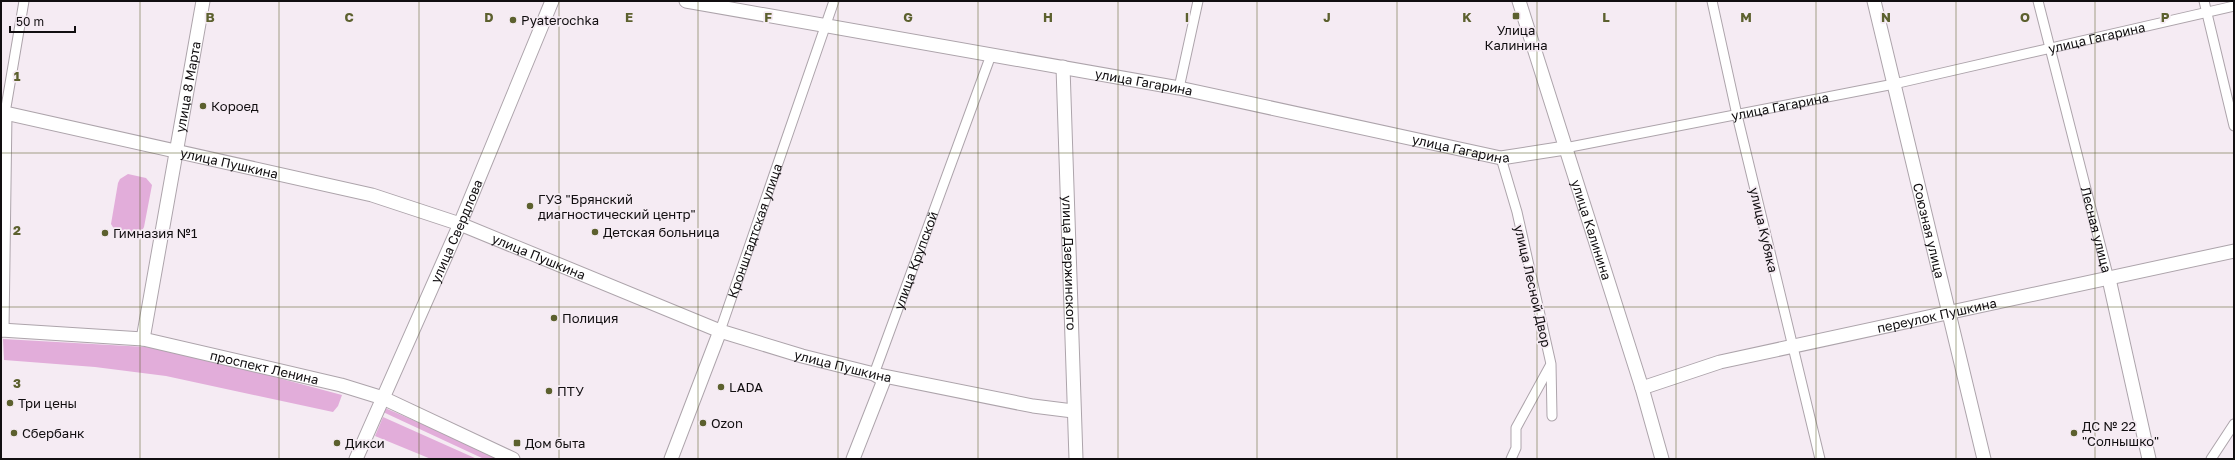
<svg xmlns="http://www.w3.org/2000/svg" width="2235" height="460" font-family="'Golos Text',sans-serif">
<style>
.green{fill:#e2adda}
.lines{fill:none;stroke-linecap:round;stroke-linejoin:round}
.street-casing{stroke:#ada4ab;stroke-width:11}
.secondary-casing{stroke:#ada4ab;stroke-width:15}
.street{stroke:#fff;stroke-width:9}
.secondary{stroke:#fff;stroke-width:13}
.grid{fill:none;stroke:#5c602e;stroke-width:1;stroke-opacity:0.55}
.poi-dot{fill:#5c602e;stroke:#f5ebf3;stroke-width:1.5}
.labels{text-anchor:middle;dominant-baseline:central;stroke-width:3.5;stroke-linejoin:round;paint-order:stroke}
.poi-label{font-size:13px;fill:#110e10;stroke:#f5ebf3;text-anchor:start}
.street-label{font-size:13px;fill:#110e10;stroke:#f5ebf3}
.grid-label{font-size:13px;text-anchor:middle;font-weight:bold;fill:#5c602e;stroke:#f5ebf3;stroke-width:3.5;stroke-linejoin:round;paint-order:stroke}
</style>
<rect width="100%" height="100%" fill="#f5ebf3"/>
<path class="green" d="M 128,174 L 146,178 L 152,185 L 144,227 C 139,239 127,234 116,232 L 111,224 L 118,183 L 120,179 Z
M 3,339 L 146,347 L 185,353 L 342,395 L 338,406 L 333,412 L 166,376 L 95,367 L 4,360 Z
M 385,408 L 503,459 L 484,459 L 383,412 Z
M 383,417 L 477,459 L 431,459 L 375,436 Z"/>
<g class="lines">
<g class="street-casing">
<g id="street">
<path d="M 1712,1 L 1737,115 L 1820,459"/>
<path id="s1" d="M 2038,1 L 2109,279"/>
<path d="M 2204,1 L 2234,126"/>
<path d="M 1179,88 L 1198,1"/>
<path d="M 5,113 L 24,1"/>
<path id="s2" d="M 1565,148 L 1894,84 L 2234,6"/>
<path d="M 1501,158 L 1517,212 L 1551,364 L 1552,416"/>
<path id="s3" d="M 720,331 L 834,1"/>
<path id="s4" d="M 874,374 L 991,55"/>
<path d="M 1511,459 L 1516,448 L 1516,428 L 1550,366"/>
<path d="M 2211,459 L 2234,424"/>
</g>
</g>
<g class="secondary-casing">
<g id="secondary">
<path id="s5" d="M 686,1 L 1179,88 L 1501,158 L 1565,148"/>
<path id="s6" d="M 1519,1 L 1642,388 L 1662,459"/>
<path id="s7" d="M 1874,1 L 1984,459"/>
<path id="s8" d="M 1063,67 L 1076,459"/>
<path id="s9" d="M 1,112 L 372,195 L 460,224 L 720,331 L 802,356 L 874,374 L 1033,406 L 1073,411"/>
<path d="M 2109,279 L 2149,459"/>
<path id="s10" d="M 1,330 L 143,339 L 341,385 L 383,398 L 513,459"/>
<path d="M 2,330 L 5,113"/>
<path id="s11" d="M 143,339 L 203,1"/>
<path id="s12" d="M 1642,388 L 1720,362 L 2234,251"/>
<path id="s13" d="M 356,459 L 460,224 L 552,1"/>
<path d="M 671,459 L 720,331"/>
<path d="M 853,459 L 884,380 L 874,374"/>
</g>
</g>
<use href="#street" class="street"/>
<use href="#secondary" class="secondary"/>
</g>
<path class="grid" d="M 140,1 L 140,459M 279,1 L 279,459M 419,1 L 419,459M 559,1 L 559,459M 698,1 L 698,459M 838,1 L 838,459M 978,1 L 978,459M 1118,1 L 1118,459M 1257,1 L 1257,459M 1397,1 L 1397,459M 1537,1 L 1537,459M 1676,1 L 1676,459M 1816,1 L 1816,459M 1956,1 L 1956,459M 2095,1 L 2095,459M 1,153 L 2234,153M 1,307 L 2234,307"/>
<g class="poi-dot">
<rect x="1512" y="12" width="8" height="8" rx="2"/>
<circle cx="513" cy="20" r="4"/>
<circle cx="203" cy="106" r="4"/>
<circle cx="530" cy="206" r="4"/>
<circle cx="595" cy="232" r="4"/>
<circle cx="105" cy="233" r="4"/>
<circle cx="554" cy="318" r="4"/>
<circle cx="721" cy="387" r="4"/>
<circle cx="549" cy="391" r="4"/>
<circle cx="10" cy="403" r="4"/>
<circle cx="703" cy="423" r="4"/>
<circle cx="14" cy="433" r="4"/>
<circle cx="2074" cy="433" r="4"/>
<circle cx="337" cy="443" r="4"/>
<rect x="513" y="439" width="8" height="8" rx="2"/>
</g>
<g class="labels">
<g class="poi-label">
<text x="521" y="20">Pyaterochka</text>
<text x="1516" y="30" text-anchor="middle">Улица<tspan x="1516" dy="15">Калинина</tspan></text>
<text x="211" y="106">Короед</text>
<text x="538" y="199">ГУЗ "Брянский<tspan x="538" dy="15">диагностический центр"</tspan></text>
<text x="603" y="232">Детская больница</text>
<text x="113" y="233">Гимназия №1</text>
<text x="562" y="318">Полиция</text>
<text x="729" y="387">LADA</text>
<text x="557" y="391">ПТУ</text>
<text x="18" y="403">Три цены</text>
<text x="711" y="423">Ozon</text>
<text x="2082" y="426">ДС № 22<tspan x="2082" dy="15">"Солнышко"</tspan></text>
<text x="22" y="433">Сбербанк</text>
<text x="345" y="443">Дикси</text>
<text x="525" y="443">Дом быта</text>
</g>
<g class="street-label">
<text stroke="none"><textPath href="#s2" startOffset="543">улица Гагарина</textPath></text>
<text stroke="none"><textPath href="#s5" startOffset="465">улица Гагарина</textPath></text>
<text stroke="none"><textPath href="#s11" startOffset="256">улица 8 Марта</textPath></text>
<text stroke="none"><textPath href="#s2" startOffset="219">улица Гагарина</textPath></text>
<text stroke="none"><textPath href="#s5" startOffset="789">улица Гагарина</textPath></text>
<text stroke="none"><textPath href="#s9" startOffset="234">улица Пушкина</textPath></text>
<text stroke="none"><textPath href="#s1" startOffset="236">Лесная улица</textPath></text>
<text stroke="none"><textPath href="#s6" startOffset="240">улица Калинина</textPath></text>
<text transform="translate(1764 230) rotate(77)">улица Кубяка</text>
<text stroke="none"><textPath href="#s7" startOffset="236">Союзная улица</textPath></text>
<text stroke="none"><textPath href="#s13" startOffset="249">улица Свердлова</textPath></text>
<text stroke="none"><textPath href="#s3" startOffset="106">Кронштадтская улица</textPath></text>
<text stroke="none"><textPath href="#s9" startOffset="558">улица Пушкина</textPath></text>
<text stroke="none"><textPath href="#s4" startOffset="121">улица Крупской</textPath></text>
<text stroke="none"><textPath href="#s8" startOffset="196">улица Дзержинского</textPath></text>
<text transform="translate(1533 286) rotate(77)">улица Лесной Двор</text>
<text stroke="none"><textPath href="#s12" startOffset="304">переулок Пушкина</textPath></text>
<text stroke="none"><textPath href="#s9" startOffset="882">улица Пушкина</textPath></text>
<text stroke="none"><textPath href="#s10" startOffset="267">проспект Ленина</textPath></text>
</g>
</g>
<g class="grid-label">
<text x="210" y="22">B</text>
<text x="349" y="22">C</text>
<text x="489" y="22">D</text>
<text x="629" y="22">E</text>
<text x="768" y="22">F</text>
<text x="908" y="22">G</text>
<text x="1048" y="22">H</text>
<text x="1187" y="22">I</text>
<text x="1327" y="22">J</text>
<text x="1467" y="22">K</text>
<text x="1606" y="22">L</text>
<text x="1746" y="22">M</text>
<text x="1886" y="22">N</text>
<text x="2025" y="22">O</text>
<text x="2165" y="22">P</text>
<text x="17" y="81">1</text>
<text x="17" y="235">2</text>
<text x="17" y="388">3</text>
</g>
<rect width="2235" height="460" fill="none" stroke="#110e10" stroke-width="4"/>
<path d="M10 26v6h65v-6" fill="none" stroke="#110e10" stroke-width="2"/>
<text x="16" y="26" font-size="12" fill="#110e10" stroke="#f5ebf3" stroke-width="3" paint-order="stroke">50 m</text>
</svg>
